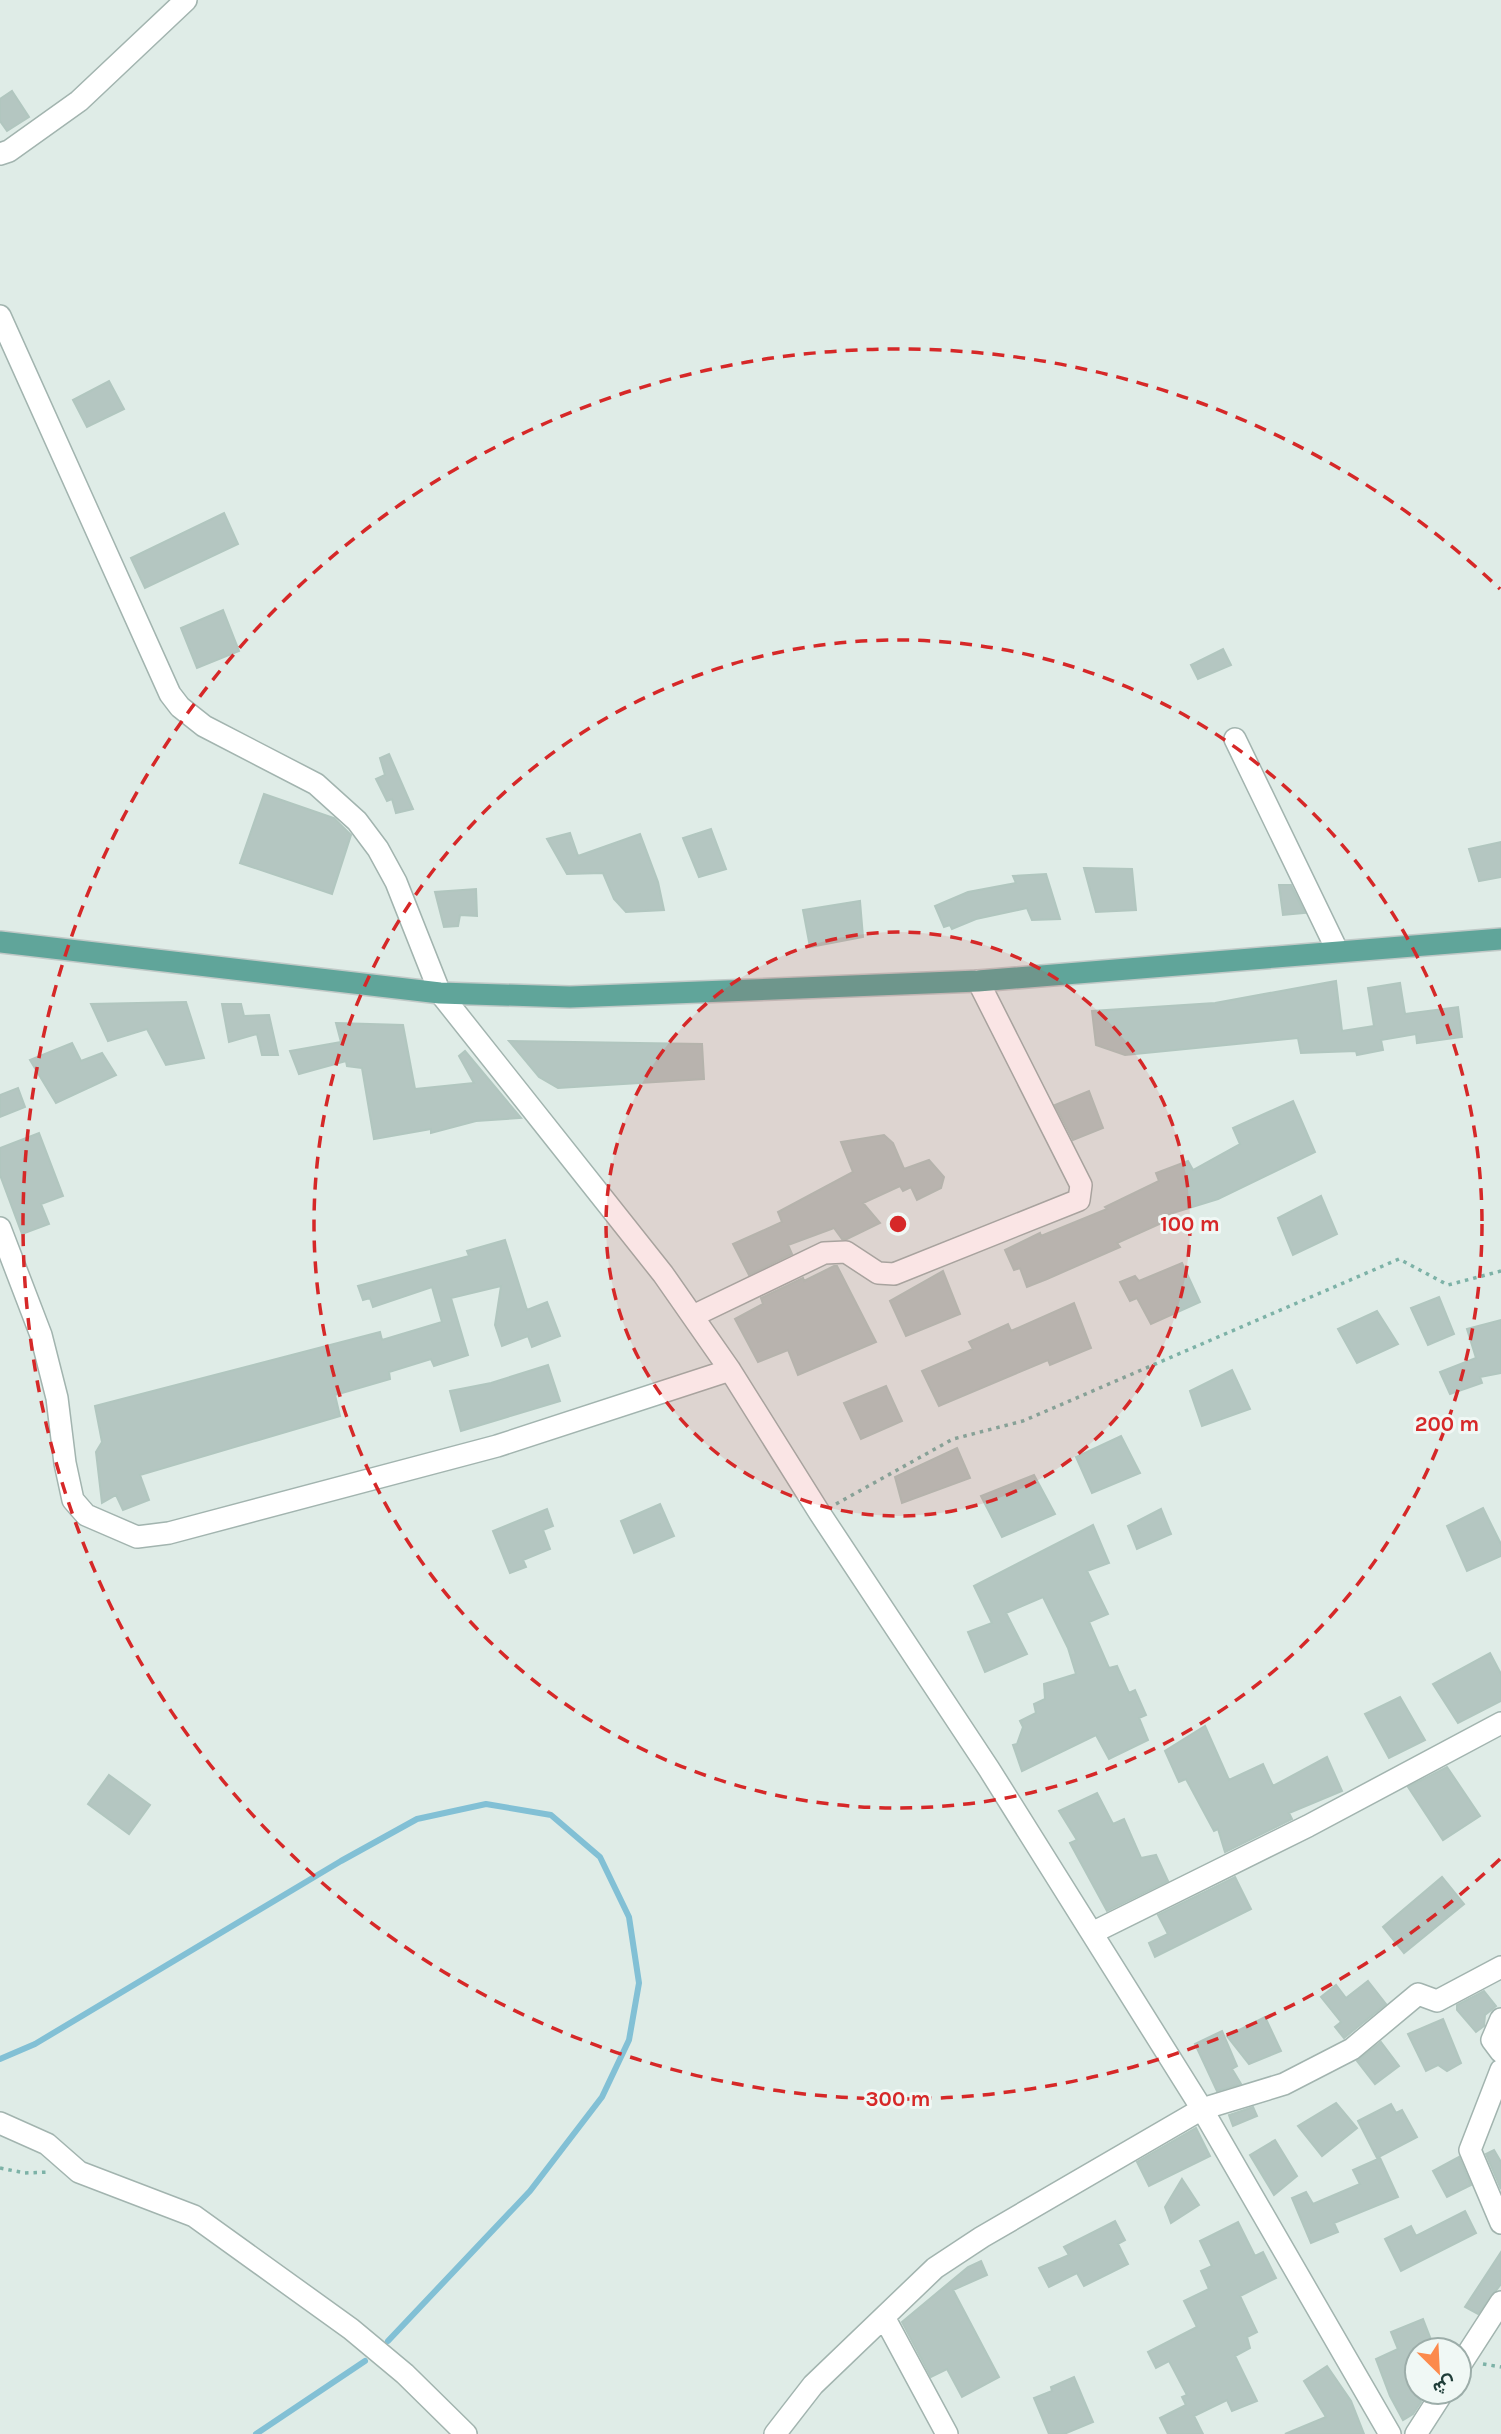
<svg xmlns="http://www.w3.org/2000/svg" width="1501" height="2434" font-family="Karla,Vazirmatn,sans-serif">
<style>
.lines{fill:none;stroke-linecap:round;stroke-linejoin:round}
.stream{stroke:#82c0d5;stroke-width:6}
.building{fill:#b4c6c1;stroke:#b1c6bf;stroke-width:2}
.minor-casing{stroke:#a2b4af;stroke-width:24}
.major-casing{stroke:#c0c9c7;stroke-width:24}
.path{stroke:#7db2a7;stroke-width:3.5;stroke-dasharray:3.5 5;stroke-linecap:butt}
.minor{stroke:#fff;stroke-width:21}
.major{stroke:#60a59a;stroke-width:21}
.ring{fill:none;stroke:#d62828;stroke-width:3.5;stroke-dasharray:12 9}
.centre{fill:#d62828;stroke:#f0f8f5;stroke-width:3.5}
.ring-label{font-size:21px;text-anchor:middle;font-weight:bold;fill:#d62828;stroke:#f0f8f5;stroke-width:6;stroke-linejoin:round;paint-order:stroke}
</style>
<rect width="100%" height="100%" fill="#dfece7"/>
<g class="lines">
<path class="stream" d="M 0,2059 L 35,2044 L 341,1861 L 417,1819 L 486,1804 L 551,1815 L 600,1857 L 629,1917 L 639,1983 L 629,2040 L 602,2097 L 530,2191 L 388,2341
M 256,2434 L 365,2361"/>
</g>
<path class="building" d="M 12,91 L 29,117 L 7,131 L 0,121 L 0,99 Z
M 109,381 L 124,409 L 87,427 L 73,400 Z
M 224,513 L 238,544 L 145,588 L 131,558 Z
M 223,610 L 239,651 L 197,668 L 181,628 Z
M 1223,649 L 1231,665 L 1198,679 L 1191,665 Z
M 389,754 L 413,809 L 396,813 L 392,799 L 387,801 L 376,779 L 385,775 L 380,758 Z
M 264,794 L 334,818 L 351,835 L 332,894 L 240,863 Z
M 711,829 L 726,869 L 699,877 L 683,838 Z
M 570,833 L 578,856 L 640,834 L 658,882 L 664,910 L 626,912 L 614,899 L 603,873 L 567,874 L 547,839 Z
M 1501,842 L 1501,877 L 1479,881 L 1469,849 Z
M 1084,868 L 1132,869 L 1136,910 L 1096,912 Z
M 1046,874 L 1060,919 L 1032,920 L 1027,908 L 976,919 L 952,929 L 950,925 L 944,927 L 935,906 L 968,892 L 1016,883 L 1013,876 Z
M 1279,885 L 1291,885 L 1305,913 L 1283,915 Z
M 476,889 L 477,916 L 460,915 L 458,926 L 444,927 L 435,892 Z
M 860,901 L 863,937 L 810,947 L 803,910 Z
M 1336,981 L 1342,1031 L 1374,1026 L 1368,988 L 1400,983 L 1405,1014 L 1458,1007 L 1462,1037 L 1417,1043 L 1416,1034 L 1381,1040 L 1383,1050 L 1357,1055 L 1356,1051 L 1301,1053 L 1298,1038 L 1125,1055 L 1096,1045 L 1092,1011 L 1215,1003 Z
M 186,1002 L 204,1058 L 166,1065 L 147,1029 L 108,1041 L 91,1004 Z
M 222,1004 L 241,1004 L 244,1016 L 269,1015 L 278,1055 L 262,1055 L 257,1034 L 229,1042 Z
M 336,1023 L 403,1025 L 415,1089 L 474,1083 L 459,1056 L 465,1051 L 521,1118 L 476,1121 L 431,1133 L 431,1129 L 374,1139 L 362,1068 L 347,1066 L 346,1061 L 299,1074 L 290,1051 L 341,1042 Z
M 509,1041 L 702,1044 L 704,1079 L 558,1088 L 539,1077 Z
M 72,1043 L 81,1061 L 102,1053 L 116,1075 L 56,1103 L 30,1060 Z
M 18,1088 L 25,1107 L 0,1117 L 0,1095 Z
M 1089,1091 L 1103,1128 L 1073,1140 L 1055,1105 Z
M 1293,1101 L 1315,1152 L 1218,1199 L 1163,1216 L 1166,1221 L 1117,1243 L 1120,1247 L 1047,1279 L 1027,1287 L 1020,1268 L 1014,1270 L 1005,1250 L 1040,1233 L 1041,1236 L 1107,1209 L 1105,1207 L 1159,1181 L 1156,1173 L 1188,1161 L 1193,1170 L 1240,1144 L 1233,1128 Z
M 39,1133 L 63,1196 L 41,1204 L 49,1224 L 22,1234 L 0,1175 L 0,1148 Z
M 884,1135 L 893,1143 L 904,1169 L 929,1160 L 944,1177 L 941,1188 L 917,1200 L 911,1187 L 903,1191 L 900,1186 L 863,1203 L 880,1223 L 847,1239 L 842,1239 L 834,1228 L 788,1245 L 792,1254 L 749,1275 L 733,1244 L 782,1222 L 778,1212 L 853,1172 L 841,1142 Z
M 1321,1196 L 1337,1234 L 1293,1255 L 1278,1218 Z
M 505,1240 L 527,1310 L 547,1302 L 560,1336 L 532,1347 L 528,1336 L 502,1346 L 495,1325 L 501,1286 L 451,1298 L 468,1355 L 434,1366 L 431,1359 L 389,1372 L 390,1379 L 335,1395 L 340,1416 L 140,1475 L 149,1500 L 123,1510 L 116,1495 L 102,1503 L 96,1452 L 102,1442 L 95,1406 L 380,1332 L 382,1340 L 442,1322 L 432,1287 L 373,1307 L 370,1298 L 363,1300 L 358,1286 L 469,1256 L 467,1251 Z
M 1182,1263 L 1200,1302 L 1151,1324 L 1137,1298 L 1130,1301 L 1120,1282 L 1135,1276 L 1139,1281 Z
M 834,1266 L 837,1266 L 876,1342 L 798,1375 L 788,1350 L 758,1362 L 735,1319 L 763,1304 L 761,1298 L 803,1278 L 804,1281 Z
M 943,1271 L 960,1314 L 906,1336 L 890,1301 Z
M 1439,1297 L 1454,1334 L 1428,1345 L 1411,1308 Z
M 1074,1303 L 1091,1348 L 1050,1365 L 1048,1360 L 939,1406 L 922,1371 L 973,1349 L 969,1342 L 1008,1324 L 1011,1331 Z
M 1377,1311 L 1398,1344 L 1357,1363 L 1338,1329 Z
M 1501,1320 L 1501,1373 L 1480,1377 L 1482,1383 L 1450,1394 L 1440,1372 L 1476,1358 L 1467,1329 Z
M 548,1365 L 560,1401 L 461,1431 L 450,1391 L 491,1383 Z
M 1232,1370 L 1250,1409 L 1202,1426 L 1190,1391 Z
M 886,1386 L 902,1421 L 861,1439 L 844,1403 Z
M 1121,1436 L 1140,1473 L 1092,1493 L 1076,1457 Z
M 957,1448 L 970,1478 L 902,1503 L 895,1477 Z
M 1034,1475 L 1055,1514 L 1002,1537 L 981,1496 Z
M 660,1504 L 674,1536 L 634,1553 L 621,1521 Z
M 1483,1508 L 1501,1544 L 1501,1556 L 1467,1571 L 1447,1526 Z
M 547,1509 L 553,1526 L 543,1530 L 550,1549 L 523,1560 L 526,1567 L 510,1573 L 493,1531 Z
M 1161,1509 L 1171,1534 L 1137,1549 L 1128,1526 Z
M 1093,1525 L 1109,1563 L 1087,1571 L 1108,1614 L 1089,1622 L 1109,1668 L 1117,1666 L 1129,1693 L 1135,1690 L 1146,1715 L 1139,1718 L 1148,1740 L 1109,1759 L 1096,1735 L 1022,1771 L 1013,1745 L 1017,1744 L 1023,1727 L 1020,1721 L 1036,1713 L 1034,1704 L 1045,1699 L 1044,1684 L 1076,1674 L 1068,1648 L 1043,1597 L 1006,1613 L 1027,1654 L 985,1672 L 968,1632 L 992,1623 L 974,1586 Z
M 1490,1653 L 1501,1674 L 1501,1701 L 1458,1723 L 1433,1684 Z
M 1400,1697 L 1425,1740 L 1389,1758 L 1365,1714 Z
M 1205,1726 L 1229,1780 L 1263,1764 L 1273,1786 L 1327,1757 L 1342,1791 L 1289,1813 L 1292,1819 L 1225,1852 L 1218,1829 L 1214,1831 L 1186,1779 L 1179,1782 L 1165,1751 Z
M 1447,1767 L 1480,1816 L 1443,1840 L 1408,1787 Z
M 109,1775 L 150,1805 L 129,1834 L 88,1804 Z
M 1097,1793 L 1113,1824 L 1124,1819 L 1141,1858 L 1156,1855 L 1168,1881 L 1107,1911 L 1070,1843 L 1077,1840 L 1059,1811 Z
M 1235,1877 L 1251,1909 L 1155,1957 L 1149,1943 L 1168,1934 L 1158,1915 Z
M 1442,1877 L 1464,1904 L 1404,1953 L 1383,1927 Z
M 1368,1981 L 1386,2004 L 1344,2038 L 1335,2027 L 1341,2022 L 1321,1997 L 1336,1985 L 1346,1998 Z
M 1484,1991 L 1496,2006 L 1485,2015 L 1484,2026 L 1476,2032 L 1457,2010 L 1457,2005 Z
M 1265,2017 L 1281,2051 L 1249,2064 L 1227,2036 Z
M 1443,2019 L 1461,2063 L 1447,2071 L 1438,2065 L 1426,2071 L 1408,2034 Z
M 1222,2031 L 1237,2066 L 1232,2069 L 1241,2084 L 1217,2091 L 1195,2044 Z
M 1381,2042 L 1399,2066 L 1375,2084 L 1357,2061 Z
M 1336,2103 L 1357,2128 L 1322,2156 L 1298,2126 Z
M 1391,2104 L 1396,2113 L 1402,2110 L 1417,2137 L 1377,2158 L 1358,2121 Z
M 1253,2107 L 1257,2116 L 1233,2126 L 1229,2115 Z
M 1196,2128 L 1210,2156 L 1149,2186 L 1137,2162 Z
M 1275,2140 L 1297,2176 L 1274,2195 L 1250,2155 Z
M 1494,2150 L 1501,2162 L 1501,2189 L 1486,2154 Z
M 1459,2157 L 1471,2185 L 1447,2197 L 1433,2171 Z
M 1380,2158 L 1398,2197 L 1334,2223 L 1338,2232 L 1311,2243 L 1292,2198 L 1306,2192 L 1313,2204 L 1360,2184 L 1353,2170 Z
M 1182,2179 L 1199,2205 L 1171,2223 L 1165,2207 Z
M 1465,2211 L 1476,2233 L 1401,2271 L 1385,2239 L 1411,2226 L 1416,2236 Z
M 1115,2221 L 1125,2240 L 1118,2244 L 1128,2264 L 1084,2286 L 1077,2273 L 1049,2287 L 1039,2268 L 1069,2255 L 1064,2247 Z
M 1238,2222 L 1255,2256 L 1263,2252 L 1276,2278 L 1240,2296 L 1257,2332 L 1247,2337 L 1250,2348 L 1235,2356 L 1257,2401 L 1232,2411 L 1227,2400 L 1194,2416 L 1203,2434 L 1168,2434 L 1160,2418 L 1186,2405 L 1182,2397 L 1187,2395 L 1169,2361 L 1156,2368 L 1148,2352 L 1197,2327 L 1184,2301 L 1209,2289 L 1201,2271 L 1212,2266 L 1200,2241 Z
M 1501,2252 L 1501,2284 L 1478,2314 L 1465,2307 Z
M 981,2261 L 987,2275 L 953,2290 L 999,2377 L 962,2397 L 947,2369 L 931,2377 L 902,2322 L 968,2267 Z
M 1423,2319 L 1435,2350 L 1417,2350 L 1417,2370 L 1406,2375 L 1421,2402 L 1413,2414 L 1403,2420 L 1390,2396 L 1376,2359 L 1398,2349 L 1391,2332 Z
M 1327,2366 L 1351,2401 L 1364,2434 L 1285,2434 L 1326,2417 L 1304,2381 Z
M 1074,2377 L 1093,2422 L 1064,2434 L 1049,2434 L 1034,2398 L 1052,2391 L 1051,2387 Z"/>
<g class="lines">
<g class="minor-casing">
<path id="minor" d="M 0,154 L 9,151 L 79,101 L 186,0
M 0,316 L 170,694 L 180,707 L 204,726 L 316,784 L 357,821 L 378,849 L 396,882 L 440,993 L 663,1274 L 730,1370 L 819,1512 L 989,1769 L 1202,2109 L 1390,2434
M 1235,739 L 1337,950
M 0,1228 L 41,1335 L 57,1398 L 65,1463 L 73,1500 L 86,1515 L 137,1537 L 169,1533 L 497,1446 L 730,1370
M 693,1316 L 824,1253 L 846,1252 L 878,1273 L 894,1274 L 1079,1200 L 1081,1185 L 978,981
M 1092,1933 L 1308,1826 L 1501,1723
M 1501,2019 L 1492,2040 L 1501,2052
M 1501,2070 L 1470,2150 L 1501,2223
M 0,2123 L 47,2144 L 79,2172 L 194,2216 L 351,2329 L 405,2374 L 466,2434
M 884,2317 L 947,2434
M 1459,2367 L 1501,2302
M 775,2434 L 813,2385 L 935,2268 L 982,2237 L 1202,2109 L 1284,2084 L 1352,2049 L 1418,1994 L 1437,2001 L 1501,1967
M 1416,2434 L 1443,2392"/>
</g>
<g class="major-casing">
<path id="major" d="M 0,942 L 440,993 L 570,997 L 978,981 L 1501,939"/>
</g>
<path class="path" d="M 836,1504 L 953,1439 L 1023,1421 L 1399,1259 L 1448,1285 L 1501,1271
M 0,2168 L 25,2173 L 49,2172
M 1483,2364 L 1501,2367"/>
<use href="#minor" class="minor"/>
<use href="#major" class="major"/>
</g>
<circle cx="898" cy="1224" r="292" fill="#d62828" fill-opacity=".12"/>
<g class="ring">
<circle cx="898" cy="1224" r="292"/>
<circle cx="898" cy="1224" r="584"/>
<path d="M1500 1859A875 875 0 1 1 1500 589"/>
</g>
<circle cx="898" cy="1224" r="10" class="centre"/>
<g class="ring-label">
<text x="1190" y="1231">100 m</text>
<text x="1447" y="1431">200 m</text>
<text x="898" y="2106">300 m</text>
</g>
<g transform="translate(1438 2371) rotate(156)"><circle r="33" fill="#f0f8f5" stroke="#9cada9" stroke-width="2"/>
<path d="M0-5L12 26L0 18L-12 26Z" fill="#fc8a4c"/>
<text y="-10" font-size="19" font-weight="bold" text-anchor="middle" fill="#1f3d38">ش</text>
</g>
</svg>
